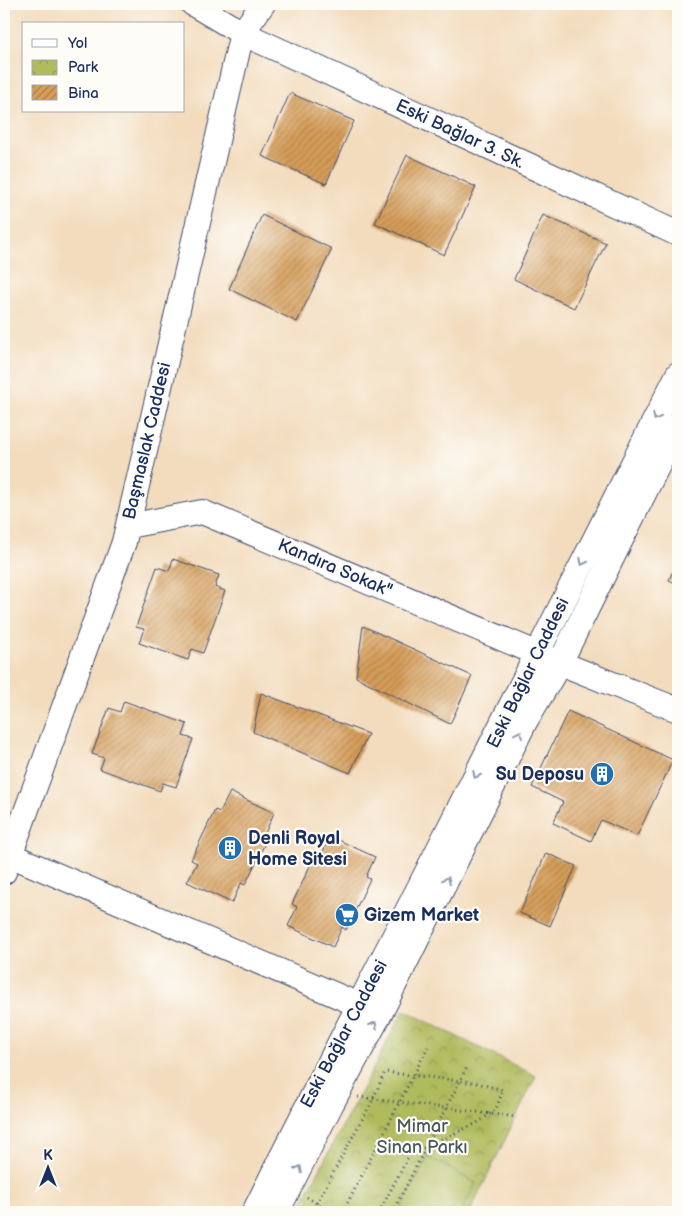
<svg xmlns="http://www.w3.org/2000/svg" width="682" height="1216" font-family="'Balsamiq Sans',sans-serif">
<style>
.park{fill:url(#park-crowns);stroke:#66755e}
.garden{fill:#b0bb5d;stroke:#66755e}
.building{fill:url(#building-hatch)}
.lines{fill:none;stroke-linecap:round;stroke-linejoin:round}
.minor-casing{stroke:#3b496c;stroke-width:26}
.path{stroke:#3b496c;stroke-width:3;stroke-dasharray:1 4;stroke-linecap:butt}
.minor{stroke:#fff;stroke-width:24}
.oneway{stroke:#8d97ae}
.labels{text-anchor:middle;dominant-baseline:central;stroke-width:4.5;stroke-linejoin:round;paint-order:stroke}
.street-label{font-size:18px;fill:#1b2f5e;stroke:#fdfcf7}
.poi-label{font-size:18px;font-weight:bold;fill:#1b2f5e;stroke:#fdfcf7;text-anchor:start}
.park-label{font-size:18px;fill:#48595e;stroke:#fdfcf7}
</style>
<defs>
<pattern id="park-crowns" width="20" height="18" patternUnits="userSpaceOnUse" patternTransform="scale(1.25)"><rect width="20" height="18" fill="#b0bb5d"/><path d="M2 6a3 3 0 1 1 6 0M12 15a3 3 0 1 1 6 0" fill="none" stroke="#8e9850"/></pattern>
<pattern id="building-hatch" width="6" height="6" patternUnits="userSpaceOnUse" patternTransform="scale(1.25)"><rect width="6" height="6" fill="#d69d58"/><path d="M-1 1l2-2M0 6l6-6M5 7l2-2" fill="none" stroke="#ad804c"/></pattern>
</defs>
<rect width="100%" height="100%" fill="#fdfcf7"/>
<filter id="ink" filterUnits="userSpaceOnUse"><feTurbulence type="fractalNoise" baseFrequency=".02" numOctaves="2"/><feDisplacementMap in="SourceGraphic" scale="10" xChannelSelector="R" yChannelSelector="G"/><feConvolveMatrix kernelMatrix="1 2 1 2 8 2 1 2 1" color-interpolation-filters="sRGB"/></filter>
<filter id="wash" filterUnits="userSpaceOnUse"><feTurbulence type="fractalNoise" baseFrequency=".0096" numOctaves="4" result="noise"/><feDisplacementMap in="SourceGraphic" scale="20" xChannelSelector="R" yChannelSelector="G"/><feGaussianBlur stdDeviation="1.12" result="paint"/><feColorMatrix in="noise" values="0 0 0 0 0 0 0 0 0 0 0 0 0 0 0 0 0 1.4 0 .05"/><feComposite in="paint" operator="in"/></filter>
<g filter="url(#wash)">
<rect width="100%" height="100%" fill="#f3dcbd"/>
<path class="park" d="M 404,1010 L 536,1076 L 470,1212 L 297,1212 Z"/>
<path class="garden" d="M 428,1157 L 476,1183 L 461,1212 L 399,1212 Z"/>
<g id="blocks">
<path class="building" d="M 290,93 L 354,121 L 326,184 L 262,156 Z
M 407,155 L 476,187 L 444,255 L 375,223 Z
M 262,215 L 332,249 L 297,322 L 229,289 Z
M 543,215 L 606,243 L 574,308 L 514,279 Z
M 173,559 L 219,575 L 215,587 L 225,591 L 203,653 L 192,649 L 188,660 L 139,643 L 144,629 L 136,627 L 157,567 L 169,571 Z
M 672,573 L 678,576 L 678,584 L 669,580 Z
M 363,626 L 472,676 L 450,724 L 356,677 Z
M 261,693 L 368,734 L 350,773 L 253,732 Z
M 124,701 L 187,724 L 183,736 L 193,739 L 176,787 L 163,783 L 160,791 L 100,769 L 104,758 L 92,754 L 109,708 L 120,712 Z
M 568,711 L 673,760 L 637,836 L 601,820 L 591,841 L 553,823 L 563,802 L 532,787 Z
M 230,792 L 274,813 L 265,833 L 269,835 L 245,885 L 241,883 L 232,903 L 187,882 L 197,863 L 191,860 L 215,810 L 220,812 Z
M 330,836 L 375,857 L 366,877 L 370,879 L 346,930 L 342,927 L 333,947 L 288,926 L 297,907 L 292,904 L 316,853 L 321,856 Z
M 546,853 L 576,866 L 550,926 L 520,913 Z"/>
</g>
</g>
<g filter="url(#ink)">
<use href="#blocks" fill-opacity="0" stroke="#3b496c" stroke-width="1"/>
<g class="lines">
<g class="minor-casing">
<path id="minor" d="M 193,4 L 242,33 L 678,234
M 128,526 L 202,512 L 560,663 L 678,710
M 10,855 L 359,1005
M 4,872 L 124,542 L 242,33 L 263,4
M 254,1212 C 314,1091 377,971 438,850 C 519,692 597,532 678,374
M 277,1212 L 332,1103 L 381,1012 L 526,720 L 560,663 L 678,425"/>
</g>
<path class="path" d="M 358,1097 L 516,1117
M 307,1197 L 329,1212
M 312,1212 L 373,1099 L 385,1072 L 477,1083 L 503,1090 L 496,1109 L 479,1122 L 410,1154 L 379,1212
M 343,1212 L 428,1047
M 393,1212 L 468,1065"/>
<use href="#minor" class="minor"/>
</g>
<defs><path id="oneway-chevron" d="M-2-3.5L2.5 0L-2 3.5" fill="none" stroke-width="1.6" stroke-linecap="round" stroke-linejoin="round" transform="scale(1.25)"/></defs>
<g class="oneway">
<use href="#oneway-chevron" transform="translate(656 417) rotate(117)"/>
<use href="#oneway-chevron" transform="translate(583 562) rotate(117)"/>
<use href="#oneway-chevron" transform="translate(519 734) rotate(-64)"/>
<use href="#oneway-chevron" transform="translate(476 775) rotate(117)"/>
<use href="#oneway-chevron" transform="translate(447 880) rotate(-64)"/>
<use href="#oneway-chevron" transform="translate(374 1025) rotate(-61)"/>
<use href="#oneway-chevron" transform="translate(299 1169) rotate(-63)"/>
</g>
</g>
<defs>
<g id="building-disc" transform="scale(1.25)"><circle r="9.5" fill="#1f6fb2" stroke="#fdfcf7"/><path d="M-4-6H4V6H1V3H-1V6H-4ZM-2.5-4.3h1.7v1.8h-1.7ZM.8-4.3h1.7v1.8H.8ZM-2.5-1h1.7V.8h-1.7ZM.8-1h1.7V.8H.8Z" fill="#fff"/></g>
<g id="supermarket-disc" transform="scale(1.25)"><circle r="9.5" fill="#1f6fb2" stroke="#fdfcf7"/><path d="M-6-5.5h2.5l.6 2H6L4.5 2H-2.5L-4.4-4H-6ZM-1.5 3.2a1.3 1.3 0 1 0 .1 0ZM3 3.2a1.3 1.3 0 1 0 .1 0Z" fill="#fff"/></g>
</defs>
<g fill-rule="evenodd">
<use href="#building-disc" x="602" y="774"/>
<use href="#building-disc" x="230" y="848"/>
<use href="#supermarket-disc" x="347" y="915"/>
</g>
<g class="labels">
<g class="street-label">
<text transform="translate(460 134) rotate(25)">Eski Bağlar 3. Sk.</text>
<text transform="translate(147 441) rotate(-77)">Başmaslak Caddesi</text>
<text transform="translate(335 568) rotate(23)">Kandıra Sokak"</text>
<text transform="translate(528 673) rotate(-64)">Eski Bağlar Caddesi</text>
<text transform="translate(344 1034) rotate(-62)">Eski Bağlar Caddesi</text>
</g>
<g class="poi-label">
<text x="584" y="774" text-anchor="end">Su Deposu</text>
<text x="248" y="838">Denli Royal<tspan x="248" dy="21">Home Sitesi</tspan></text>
<text x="364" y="915">Gizem Market</text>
</g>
<g class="park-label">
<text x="422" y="1126">Mimar<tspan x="422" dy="21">Sinan Parkı</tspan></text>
</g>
</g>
<rect width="682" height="1216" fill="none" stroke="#fdfcf7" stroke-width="20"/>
<rect x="22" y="22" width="162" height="90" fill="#fdfcf7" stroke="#a3aaba"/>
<rect x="32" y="39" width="25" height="8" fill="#ffffff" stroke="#a3aaba"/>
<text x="68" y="48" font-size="15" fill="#1b2f5e">Yol</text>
<rect x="32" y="60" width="25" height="15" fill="url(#park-crowns)" stroke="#a3aaba"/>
<text x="68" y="72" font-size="15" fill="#1b2f5e">Park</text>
<rect x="32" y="85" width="25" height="15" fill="url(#building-hatch)" stroke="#a3aaba"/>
<text x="68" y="98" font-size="15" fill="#1b2f5e">Bina</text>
<g transform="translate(48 1168)" stroke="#fdfcf7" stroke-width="4" paint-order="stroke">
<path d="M0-4L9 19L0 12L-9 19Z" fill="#1b2f5e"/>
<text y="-8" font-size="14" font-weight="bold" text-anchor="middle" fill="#1b2f5e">K</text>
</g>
</svg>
